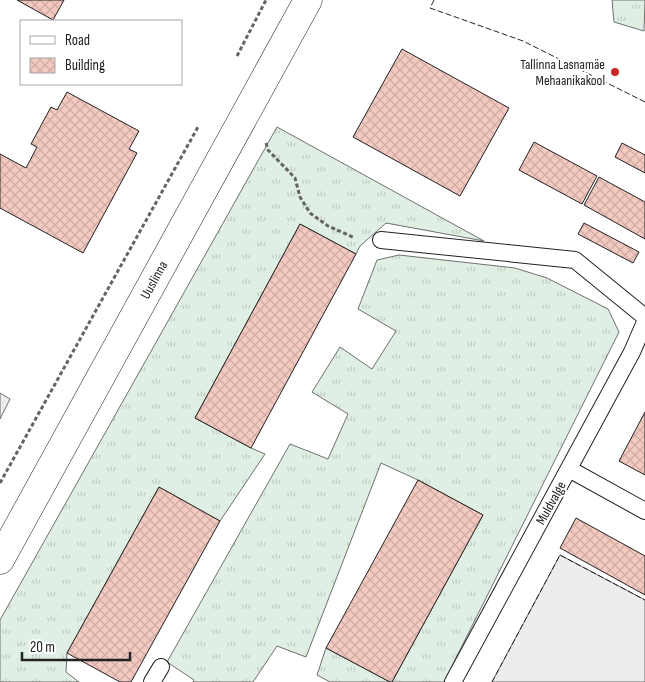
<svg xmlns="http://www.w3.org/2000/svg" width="645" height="682" font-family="'Sofia Sans Condensed',sans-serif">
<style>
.grass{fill:url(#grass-tufts);stroke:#6f6f6f}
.parking{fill:#ededed;stroke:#6f6f6f}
.building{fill:url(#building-cross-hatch);stroke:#222}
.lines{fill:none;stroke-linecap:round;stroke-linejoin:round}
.lane-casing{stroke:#222;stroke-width:18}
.secondary-casing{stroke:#222;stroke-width:29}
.path{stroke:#646464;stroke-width:3;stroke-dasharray:4 2.5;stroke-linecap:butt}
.lane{stroke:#fff;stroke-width:16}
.secondary{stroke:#fff;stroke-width:28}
.fence{stroke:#222;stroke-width:1;stroke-dasharray:6 2.5;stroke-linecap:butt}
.poi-dot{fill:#c62828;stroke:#fff;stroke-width:2}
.labels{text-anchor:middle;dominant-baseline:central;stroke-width:4;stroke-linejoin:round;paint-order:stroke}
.poi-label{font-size:14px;fill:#222;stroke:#fff;text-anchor:end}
.street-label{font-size:14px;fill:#222;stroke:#fff}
</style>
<defs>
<pattern id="grass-tufts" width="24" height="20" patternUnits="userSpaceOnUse" patternTransform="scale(1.25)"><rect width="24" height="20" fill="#e0efe3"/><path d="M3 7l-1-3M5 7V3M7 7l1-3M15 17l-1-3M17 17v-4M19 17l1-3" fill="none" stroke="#c0cdc2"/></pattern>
<pattern id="building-cross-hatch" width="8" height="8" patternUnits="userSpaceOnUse" patternTransform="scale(1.25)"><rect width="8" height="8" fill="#f3c9c0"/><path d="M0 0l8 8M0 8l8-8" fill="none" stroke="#d0aca5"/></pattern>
</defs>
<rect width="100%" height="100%" fill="#fff"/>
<path class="grass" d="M 612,0 L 645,0 L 644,31 L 614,22 Z
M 277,127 L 484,241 L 386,223 L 360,246 L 356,254 L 300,224 L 195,418 L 251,448 L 265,454 L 220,521 L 159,487 L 67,653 L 66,672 L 79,682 L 0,682 L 0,620 Z
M 399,255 L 515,268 L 547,278 L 608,309 L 619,332 L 444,682 L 392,682 L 483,515 L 418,480 L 381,463 L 306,657 L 277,646 L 253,682 L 193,682 L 194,680 L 167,662 L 290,444 L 328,459 L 348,414 L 312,392 L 340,347 L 372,369 L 396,331 L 358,309 L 377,260 Z
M 326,648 L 390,682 L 330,682 L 317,675 Z"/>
<path class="parking" d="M 0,393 L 10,399 L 0,419 Z
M 560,555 L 645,600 L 645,682 L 492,682 Z"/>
<path class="building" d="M 17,0 L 64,0 L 53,20 Z
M 402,49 L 509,108 L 460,196 L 353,137 Z
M 67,92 L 139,131 L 129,149 L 137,153 L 83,253 L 0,208 L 0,154 L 26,168 L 37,147 L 31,144 L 51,107 L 57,110 Z
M 534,142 L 597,176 L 582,204 L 519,170 Z
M 622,143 L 645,155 L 645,173 L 615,157 Z
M 599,177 L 645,202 L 645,239 L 584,205 Z
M 584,223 L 639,252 L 633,263 L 578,234 Z
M 300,224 L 356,254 L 251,448 L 195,418 Z
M 645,412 L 645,475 L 619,461 Z
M 418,480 L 483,515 L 392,682 L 390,682 L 326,648 Z
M 159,487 L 220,521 L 131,682 L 120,682 L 67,653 Z
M 576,518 L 645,556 L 645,595 L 560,548 Z"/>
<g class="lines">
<g class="lane-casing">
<path id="lane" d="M 381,240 L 575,260 L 645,317
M 569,469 L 645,511
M 152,682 L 161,667
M 453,682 L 632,352 L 645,322"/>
</g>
<g class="secondary-casing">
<path id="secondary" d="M 0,560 L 308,0"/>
</g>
<path class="path" d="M 237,56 L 266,0
M 266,143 L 268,150 L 295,178 L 300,197 L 310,213 L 328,226 L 355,238
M 0,483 L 198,127"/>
<use href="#lane" class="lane"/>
<use href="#secondary" class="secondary"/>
<path class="fence" d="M 434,0 L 430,8 L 523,41 L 645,102
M 492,682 L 560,555 L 645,600"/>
</g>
<circle class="poi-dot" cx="615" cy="72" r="5"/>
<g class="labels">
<g class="poi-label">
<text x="605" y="64">Tallinna Lasnamäe<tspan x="605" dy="16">Mehaanikakool</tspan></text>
</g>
<g class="street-label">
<text transform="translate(154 280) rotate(-61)">Uuslinna</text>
<text transform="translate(551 503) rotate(-61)">Muldvalge</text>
</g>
</g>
<rect x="20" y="20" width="162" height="65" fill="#ffffff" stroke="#a7a7a7"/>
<rect x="30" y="36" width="25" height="8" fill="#ffffff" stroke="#a7a7a7"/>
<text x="65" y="45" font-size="15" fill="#222222">Road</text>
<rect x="30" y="58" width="25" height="15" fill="url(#building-cross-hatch)" stroke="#a7a7a7"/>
<text x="65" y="70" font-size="15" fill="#222222">Building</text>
<path d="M22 652v8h108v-8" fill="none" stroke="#222222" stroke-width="2.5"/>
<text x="30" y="652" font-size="15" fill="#222222" stroke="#ffffff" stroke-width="4" paint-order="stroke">20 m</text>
</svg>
